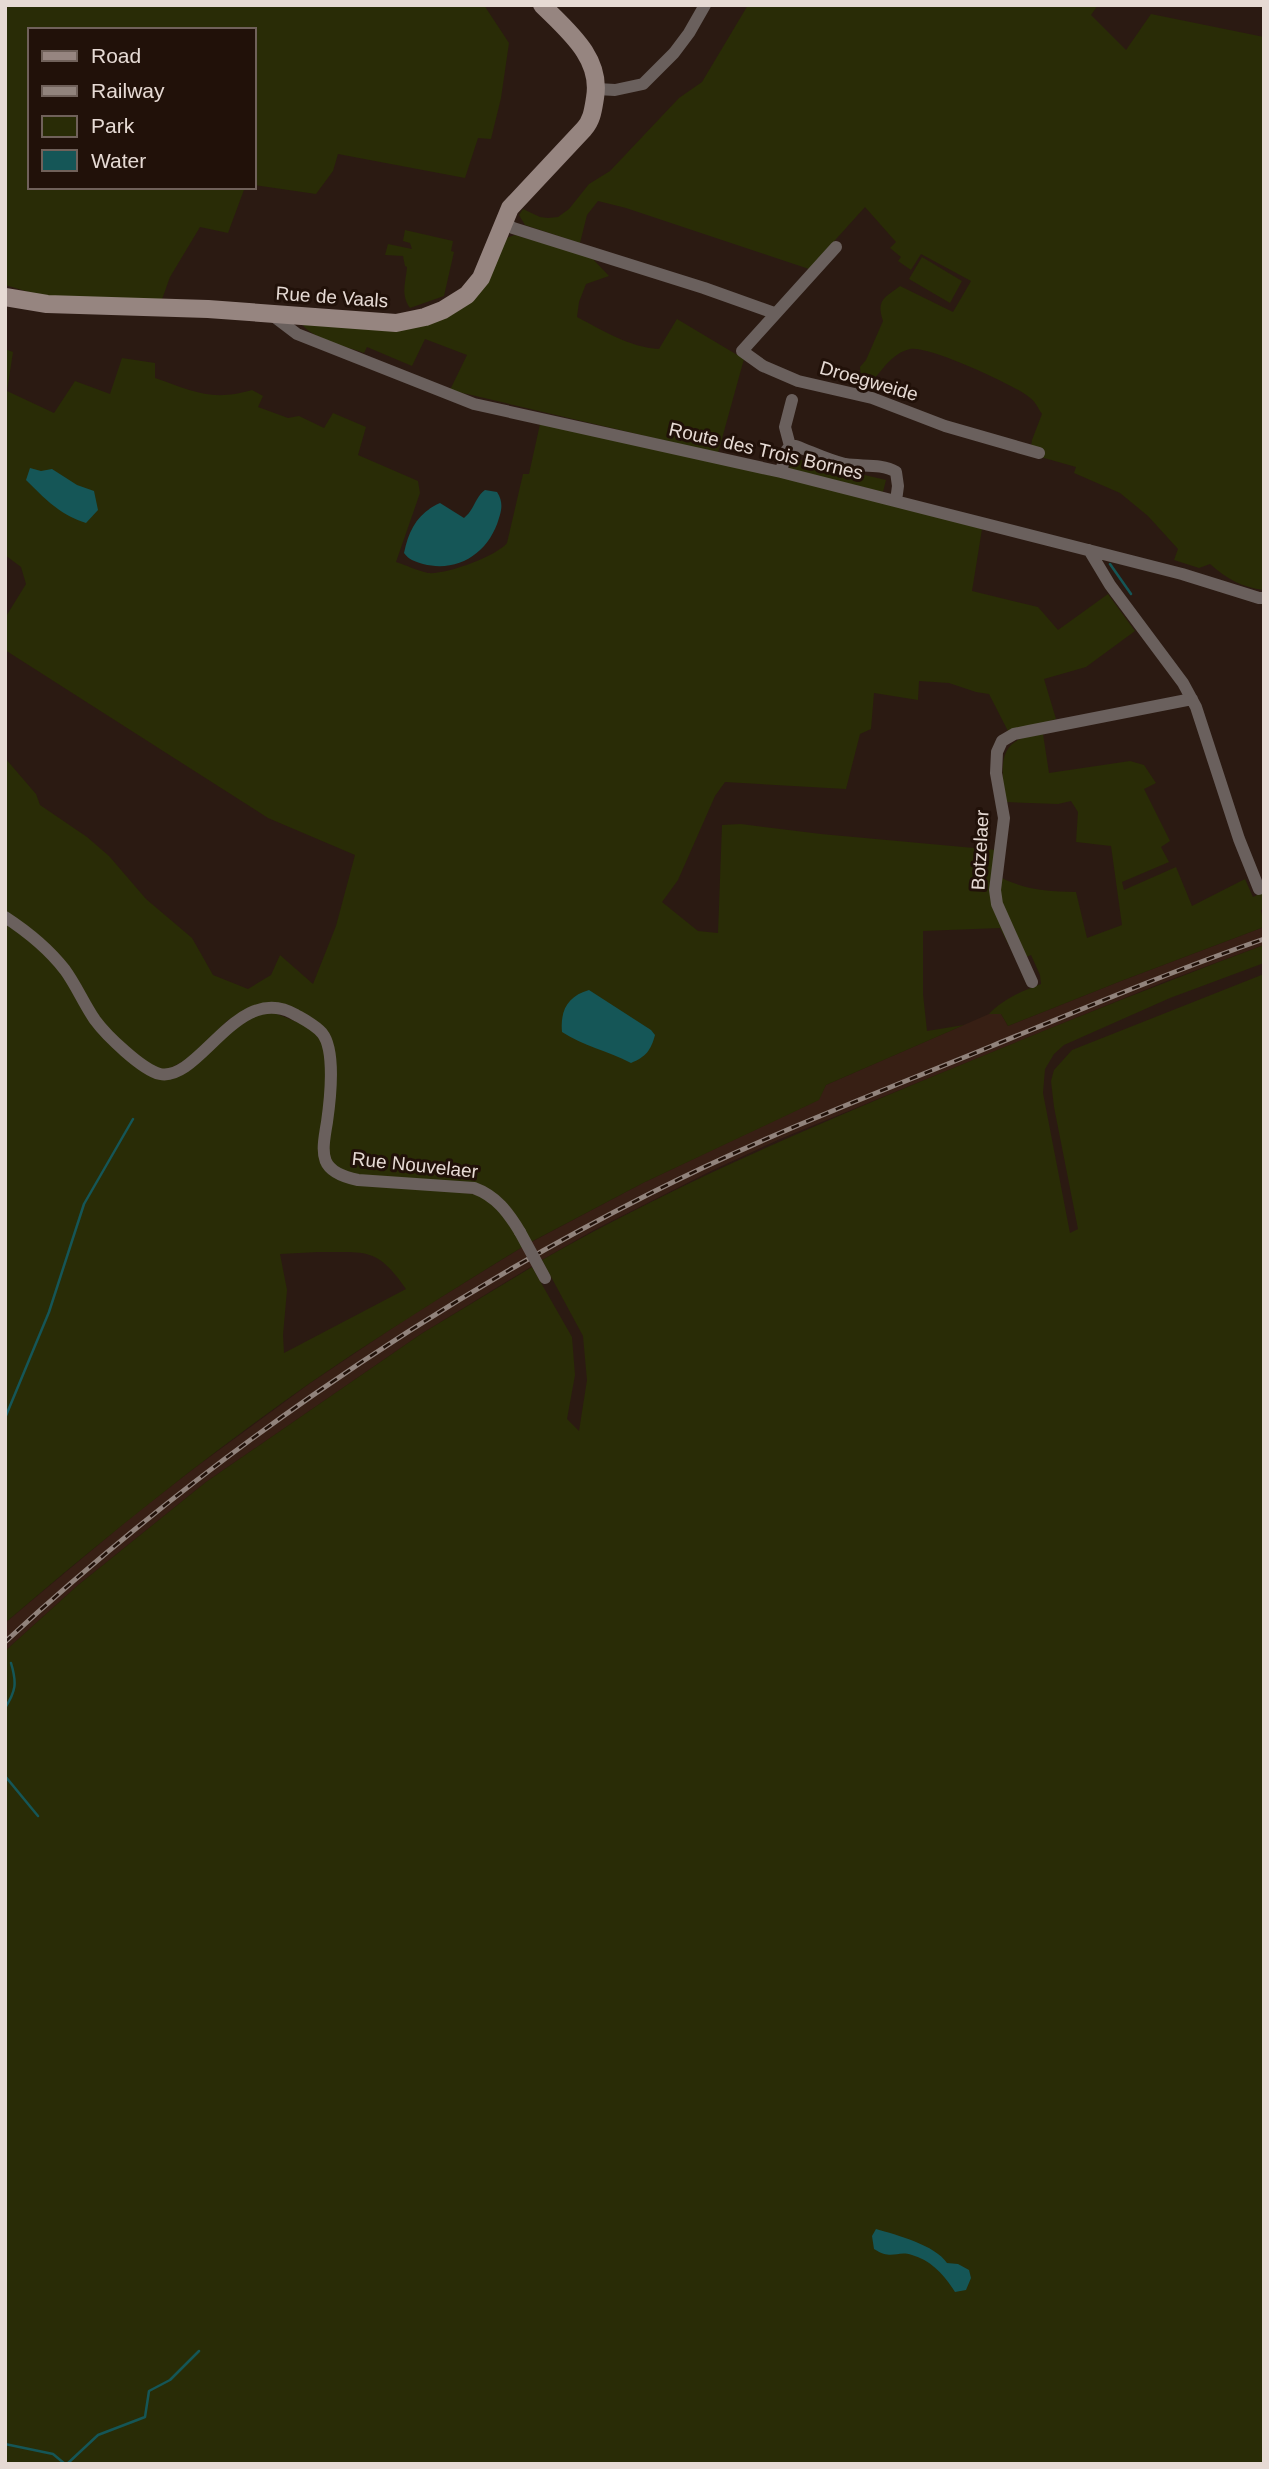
<svg xmlns="http://www.w3.org/2000/svg" width="1269" height="2469" font-family="Helvetica,sans-serif">
<style>
.built{fill:#371f14}
.green{fill:#292c06;fill-rule:evenodd}
.water{fill:#155657}
.lines{fill:none;stroke-linecap:round;stroke-linejoin:round}
.stream{stroke:#155657;stroke-width:2.5}
.minor{stroke:#6a605d;stroke-width:12}
.secondary{stroke:#968580;stroke-width:18}
.rail-casing{stroke:#91837c;stroke-width:5}
.rail{stroke:#211109;stroke-width:2.5;stroke-dasharray:8;stroke-linecap:butt}
.minor-bridge{stroke:#6a605d;stroke-width:12}
.labels{text-anchor:middle;dominant-baseline:central;stroke-width:6;stroke-linejoin:round;paint-order:stroke}
.street-label{font-size:19px;fill:#e6dad4;stroke:#211109}
</style>
<rect width="100%" height="100%" fill="#2b1a12"/>
<path class="built" d="M 1264,927 L 1264,945 L 1164,982 L 780,1139 L 711,1171 L 594,1230 L 542,1260 L 421,1334 L 206,1482 L 77,1586 L 5,1651 L 5,1623 L 134,1515 L 196,1467 L 309,1384 L 409,1317 L 524,1246 L 643,1183 L 818,1100 L 826,1085 L 913,1047 L 989,1014 L 1001,1014 L 1008,1026 L 1121,981 Z"/>
<path class="green" d="M 5,5 L 484,5 L 509,43 L 501,98 L 491,139 L 478,138 L 465,178 L 338,154 L 333,171 L 316,194 L 254,185 L 254,30 L 30,30 L 30,187 L 245,187 L 228,233 L 200,227 L 170,277 L 161,302 L 46,297 L 5,285 Z
M 748,5 L 1098,5 L 1091,15 L 1126,50 L 1151,14 L 1264,37 L 1264,590 C 1241,587 1227,579 1210,564 L 1199,568 L 1174,560 L 1178,549 L 1148,516 L 1120,493 L 1074,473 L 1076,467 L 1030,454 L 1032,440 L 1042,414 C 1038,408 1035,401 1029,397 C 1014,385 928,345 910,349 C 884,355 877,386 857,391 L 861,378 L 860,367 L 866,360 L 883,321 C 876,300 884,298 900,286 L 953,312 L 971,281 L 921,254 L 911,270 L 898,261 L 901,257 L 890,248 L 896,242 L 865,207 L 809,269 L 626,208 L 598,201 L 587,215 L 580,243 L 525,225 L 519,215 L 523,209 L 540,217 L 548,218 L 558,217 L 569,209 L 589,184 L 610,171 L 679,98 L 702,82 Z
M 405,230 L 453,241 L 451,251 L 454,252 L 444,296 L 410,308 C 400,294 406,282 407,267 L 405,266 L 403,256 L 385,255 L 388,244 L 412,249 L 410,243 L 403,241 Z
M 515,235 L 591,257 L 609,276 L 586,284 L 579,302 L 577,317 C 604,331 629,347 659,349 L 677,319 L 744,359 L 718,453 L 450,390 L 467,355 L 425,339 L 412,366 L 367,347 L 364,353 C 348,347 310,338 302,324 L 447,315 L 506,238 Z
M 922,257 L 962,281 L 950,303 L 909,279 Z
M 5,349 L 13,352 L 7,391 L 54,413 L 75,381 L 110,394 L 122,358 L 155,363 L 155,378 C 193,391 211,402 252,390 L 263,396 L 258,407 L 288,418 L 299,416 L 324,428 L 333,413 L 366,427 L 358,455 L 418,481 L 420,493 L 396,562 C 406,565 418,571 428,573 C 445,575 497,556 507,543 L 523,474 L 529,474 L 540,424 C 688,455 836,488 982,529 L 972,591 L 1038,607 L 1058,630 L 1108,594 L 1135,631 L 1086,667 L 1044,679 L 1056,719 L 1009,733 L 989,694 L 976,692 L 949,683 L 919,681 L 918,700 L 874,693 L 871,729 L 860,734 L 846,789 L 725,782 L 715,796 L 678,880 L 662,902 L 698,931 L 718,933 L 722,825 L 741,824 L 821,834 L 996,850 L 994,874 C 1023,890 1044,891 1076,892 L 1087,938 L 1122,925 L 1111,846 L 1076,842 L 1078,812 L 1071,801 L 1058,804 L 1005,802 C 1004,781 995,750 1020,739 C 1027,736 1036,736 1043,734 L 1049,773 L 1130,761 L 1144,765 L 1156,783 L 1144,789 L 1170,841 L 1161,847 L 1169,862 L 1122,882 L 1124,890 L 1176,867 L 1192,906 L 1245,879 L 1253,897 L 1264,892 L 1264,909 L 1261,910 L 1264,927 L 1121,981 L 1008,1026 L 1001,1014 L 989,1014 C 1003,999 1022,991 1041,984 L 1040,975 L 1031,955 L 1017,961 L 1000,928 L 923,931 L 923,994 L 927,1031 L 964,1025 L 826,1085 L 819,1100 L 643,1183 L 531,1242 L 497,1198 L 351,1175 L 337,1169 L 326,1152 L 331,1052 L 299,1012 L 244,1011 L 228,1020 L 189,1058 L 165,1071 L 148,1066 L 99,1021 L 70,971 L 5,914 L 5,758 L 36,794 L 40,805 L 87,837 L 109,856 L 146,899 L 192,938 L 213,975 L 248,989 L 271,975 L 280,955 L 313,984 L 336,926 L 355,855 L 268,818 L 5,650 L 5,618 L 26,584 L 21,567 L 5,555 Z
M 792,458 L 886,480 L 883,492 L 790,469 L 788,462 Z
M 5,921 L 22,931 L 64,973 L 82,1008 L 166,1078 L 244,1019 L 272,1012 L 312,1028 L 326,1049 L 327,1172 L 473,1190 L 494,1202 L 524,1246 C 452,1290 380,1335 310,1383 C 204,1457 103,1539 5,1623 ZM 318,1252 C 366,1253 376,1246 406,1289 L 284,1353 L 283,1335 L 287,1290 L 280,1254 Z
M 1264,945 L 1264,963 L 1170,998 L 1064,1045 L 1054,1054 L 1045,1069 L 1043,1093 L 1070,1233 L 1078,1229 L 1054,1107 L 1051,1081 L 1054,1070 L 1072,1050 L 1264,974 L 1264,2464 L 5,2464 L 5,1651 L 77,1586 L 206,1482 L 421,1334 L 532,1267 L 572,1337 L 575,1375 L 567,1419 L 579,1431 L 587,1380 L 583,1336 L 542,1260 C 666,1189 797,1133 929,1078 C 1040,1032 1151,987 1264,945 Z"/>
<path class="water" d="M 30,468 L 41,471 L 52,469 L 77,485 L 94,491 L 98,510 L 86,523 C 60,515 45,499 26,480 Z
M 485,490 L 497,492 C 503,501 502,509 499,518 C 489,553 458,573 423,564 C 414,561 409,560 404,553 C 409,529 418,513 440,503 L 464,518 C 475,509 475,497 485,490 Z
M 589,990 L 651,1030 L 655,1035 C 651,1050 646,1057 631,1063 C 608,1051 583,1046 562,1032 C 560,1010 568,996 589,990 Z
M 876,2229 C 897,2235 935,2245 947,2263 L 958,2264 L 969,2270 L 971,2278 L 966,2290 L 955,2292 C 945,2276 931,2260 912,2255 C 896,2250 893,2261 874,2249 L 872,2236 Z"/>
<g class="lines">
<path class="stream" d="M 1110,564 L 1131,594
M 5,1418 L 49,1312 L 84,1204 L 133,1119
M 5,1708 C 16,1691 17,1683 11,1663
M 5,1776 L 38,1816
M 5,2444 L 53,2454 L 65,2464
M 67,2464 L 98,2435 L 145,2417 L 149,2391 L 170,2380 L 199,2351"/>
<path class="minor" d="M 597,89 L 615,90 L 643,84 L 674,53 L 689,33 L 705,5
M 504,222 L 513,228 L 704,288 L 774,313
M 836,247 L 742,351 L 763,366 L 798,381 L 872,398 L 945,426 L 1039,453
M 272,315 L 297,334 L 474,404 L 781,472 L 1182,574 L 1259,598 L 1264,598
M 790,446 L 785,427 L 792,400
M 781,472 L 786,451 L 790,446 L 796,446 C 812,452 828,460 845,464 C 861,467 881,463 896,472 L 898,486 L 896,501
M 1089,550 L 1110,585 L 1183,683 L 1196,707 L 1239,839 L 1259,889
M 5,917 C 28,932 48,948 65,970 C 76,985 84,1004 95,1020 C 106,1035 142,1070 160,1074 C 200,1082 238,980 296,1015 C 305,1020 315,1025 322,1033 C 336,1050 330,1101 327,1122 C 321,1156 319,1172 358,1180 L 474,1188 C 496,1196 508,1212 520,1232
M 1032,982 L 997,904 L 995,890 L 1004,818 L 996,773 L 997,752 L 1002,741 L 1014,734 L 1029,731 L 1192,699"/>
<path class="secondary" d="M 5,297 L 47,304 L 208,309 L 396,323 L 425,317 L 443,310 L 467,295 L 481,278 L 510,208 L 584,129 C 592,120 593,110 595,98 C 602,58 568,31 542,5"/>
<g class="rail-casing">
<path id="rail" d="M 5,1642 C 197,1465 418,1311 651,1193 C 761,1137 877,1093 992,1046 C 1082,1009 1172,971 1264,939"/>
</g>
<use href="#rail" class="rail"/>
<path class="minor-bridge" d="M 520,1232 L 545,1278"/>
</g>
<g class="labels">
<g class="street-label">
<text transform="translate(332 297) rotate(4)">Rue de Vaals</text>
<text transform="translate(869 381) rotate(16)">Droegweide</text>
<text transform="translate(766 451) rotate(13)">Route des Trois Bornes</text>
<text transform="translate(980 850) rotate(-87)">Botzelaer</text>
<text transform="translate(415 1165) rotate(6)">Rue Nouvelaer</text>
</g>
</g>
<rect width="1269" height="2469" fill="none" stroke="#e6dad4" stroke-width="14"/>
<rect x="28" y="28" width="228" height="161" fill="#211109" stroke="#70615a" stroke-width="2"/>
<rect x="42" y="51" width="35" height="10" fill="#968580" stroke="#70615a" stroke-width="2"/>
<text x="91" y="63" font-size="21" fill="#e6dad4">Road</text>
<rect x="42" y="86" width="35" height="10" fill="#91837c" stroke="#70615a" stroke-width="2"/>
<text x="91" y="98" font-size="21" fill="#e6dad4">Railway</text>
<rect x="42" y="116" width="35" height="21" fill="#292c06" stroke="#70615a" stroke-width="2"/>
<text x="91" y="133" font-size="21" fill="#e6dad4">Park</text>
<rect x="42" y="150" width="35" height="21" fill="#155657" stroke="#70615a" stroke-width="2"/>
<text x="91" y="168" font-size="21" fill="#e6dad4">Water</text>
</svg>
